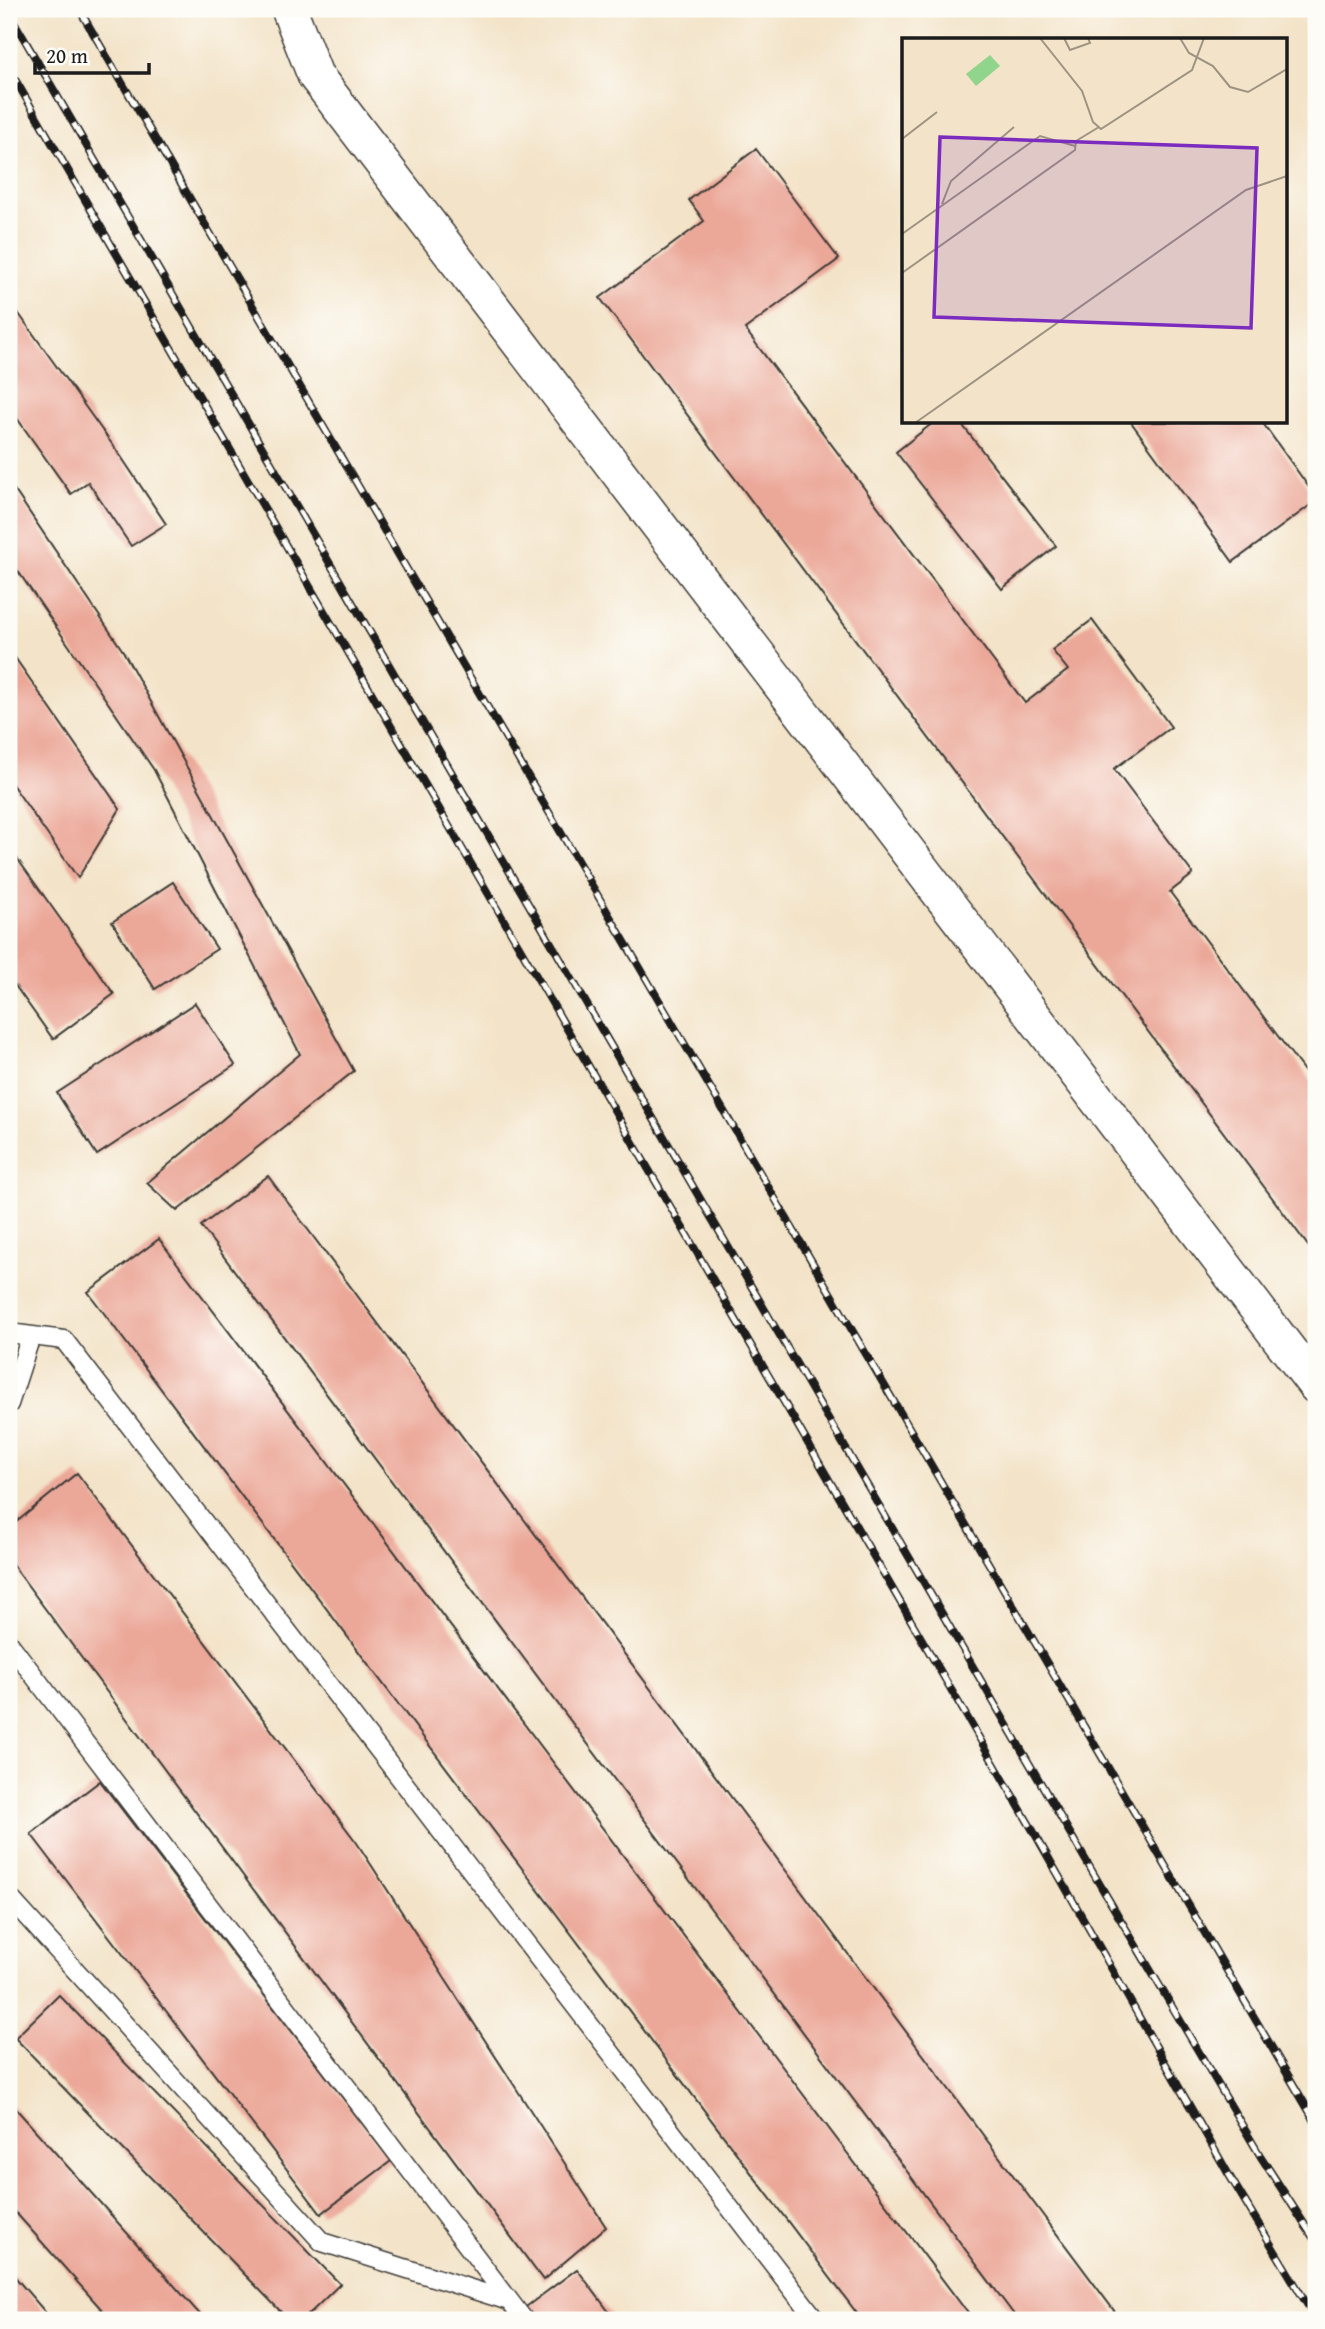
<svg xmlns="http://www.w3.org/2000/svg" width="1325" height="2329" font-family="'Gentium Book Plus',serif">
<style>
.building{fill:#eba798}
.lines{fill:none;stroke-linecap:round;stroke-linejoin:round}
.lane-casing{stroke:#3c3a36;stroke-width:21}
.street-casing{stroke:#3c3a36;stroke-width:38}
.lane{stroke:#fff;stroke-width:18}
.street{stroke:#fff;stroke-width:35}
.rail-casing{stroke:#1c1c1c;stroke-width:8}
.rail{stroke:#fdfcf7;stroke-width:5;stroke-dasharray:16;stroke-linecap:butt}
.inset-road{fill:none;stroke:#9d9383;stroke-width:2}
.view{fill:#7b2cbf;fill-opacity:0.15;stroke:#7b2cbf;stroke-width:3.5}
.inset-edge{fill:none;stroke:#1c1c1c;stroke-width:3.5}
</style>
<rect width="100%" height="100%" fill="#fdfcf7"/>
<filter id="ink" filterUnits="userSpaceOnUse"><feTurbulence type="fractalNoise" baseFrequency=".0143" numOctaves="2"/><feDisplacementMap in="SourceGraphic" scale="14" xChannelSelector="R" yChannelSelector="G"/><feConvolveMatrix kernelMatrix="1 2 1 2 8 2 1 2 1" color-interpolation-filters="sRGB"/></filter>
<filter id="wash" filterUnits="userSpaceOnUse"><feTurbulence type="fractalNoise" baseFrequency=".00686" numOctaves="4" result="noise"/><feDisplacementMap in="SourceGraphic" scale="28" xChannelSelector="R" yChannelSelector="G"/><feGaussianBlur stdDeviation="1.57" result="paint"/><feColorMatrix in="noise" values="0 0 0 0 0 0 0 0 0 0 0 0 0 0 0 0 0 1.4 0 .05"/><feComposite in="paint" operator="in"/></filter>
<g filter="url(#wash)">
<rect width="100%" height="100%" fill="#f3e3c8"/>
<g id="blocks">
<path class="building" d="M 756,149 L 839,259 L 745,329 L 1025,703 L 1068,670 L 1052,650 L 1092,620 L 1171,727 L 1114,769 L 1193,874 L 1170,892 L 1316,1087 L 1316,1241 L 1309,1247 L 600,298 L 704,221 L 689,200 Z
M 9,300 L 122,458 L 166,524 L 131,546 L 88,482 L 71,494 L 9,407 Z
M 934,422 L 960,422 L 1056,546 L 1002,589 L 896,452 Z
M 1131,422 L 1262,422 L 1316,497 L 1316,501 L 1233,562 Z
M 9,482 L 123,651 L 354,1071 L 177,1211 L 147,1183 L 300,1054 L 154,770 L 9,558 Z
M 9,649 L 120,809 L 78,878 L 9,780 Z
M 9,847 L 114,994 L 53,1039 L 9,977 Z
M 173,882 L 217,949 L 155,989 L 112,922 Z
M 195,1003 L 235,1065 L 97,1155 L 57,1093 Z
M 268,1176 L 1121,2320 L 1018,2320 L 201,1226 Z
M 159,1239 L 973,2320 L 862,2320 L 88,1292 Z
M 77,1473 L 357,1843 L 606,2227 L 543,2280 L 9,1560 L 9,1528 Z
M 100,1781 L 391,2161 L 321,2214 L 31,1834 Z
M 59,1995 L 340,2284 L 303,2320 L 289,2320 L 15,2038 Z
M 9,2101 L 205,2320 L 111,2320 L 9,2205 Z
M 577,2269 L 615,2320 L 513,2320 L 511,2318 Z
M 9,2270 L 52,2320 L 9,2320 Z"/>
</g>
</g>
<g filter="url(#ink)">
<use href="#blocks" fill-opacity="0" stroke="#3c3a36" stroke-width="2"/>
<g class="lines">
<g class="lane-casing">
<path id="lane" d="M 9,1333 L 64,1340 L 816,2320
M 9,1404 L 31,1336
M 9,1643 L 524,2320
M 9,1897 L 322,2242 L 509,2301"/>
</g>
<g class="street-casing">
<path id="street" d="M 289,9 L 315,75 L 1316,1386"/>
</g>
<use href="#lane" class="lane"/>
<use href="#street" class="street"/>
<g class="rail-casing">
<path id="rail" d="M 79,9 L 1316,2123
M 9,13 L 1106,1895 L 1261,2157 L 1316,2242
M 9,69 L 1035,1834 L 1229,2175 L 1316,2319"/>
</g>
<use href="#rail" class="rail"/>
</g>
</g>
<g transform="translate(902 38)">
<rect width="385" height="385" fill="#f3e3c8"/>
<path d="M 88,17 L 98,28 L 74,48 L 64,36 Z" fill="#91d48c"/>
<path class="inset-road" d="M 138,0 L 180,53 L 191,84 L 199,91 L 290,32 L 302,0M 162,0 L 168,12 L 188,5 L 186,0M 278,0 L 287,15 L 311,28 L 328,49 L 346,54 L 385,31M 0,101 L 35,74M 40,166 L 49,143 L 112,89M 0,196 L 138,98 L 173,108M 0,235 L 173,112 L 174,103 L 197,89M 13,385 L 344,152 L 385,138"/>
<path class="view" d="M 38,99 L 355,110 L 349,290 L 32,279 Z"/>
<rect width="385" height="385" class="inset-edge"/>
</g>
<rect width="1325" height="2329" fill="none" stroke="#fdfcf7" stroke-width="35"/>
<path d="M35 63v10h114v-10" fill="none" stroke="#1c1c1c" stroke-width="3.5"/>
<text x="46" y="63" font-size="21" fill="#1c1c1c" stroke="#fdfcf7" stroke-width="5" paint-order="stroke">20 m</text>
</svg>
